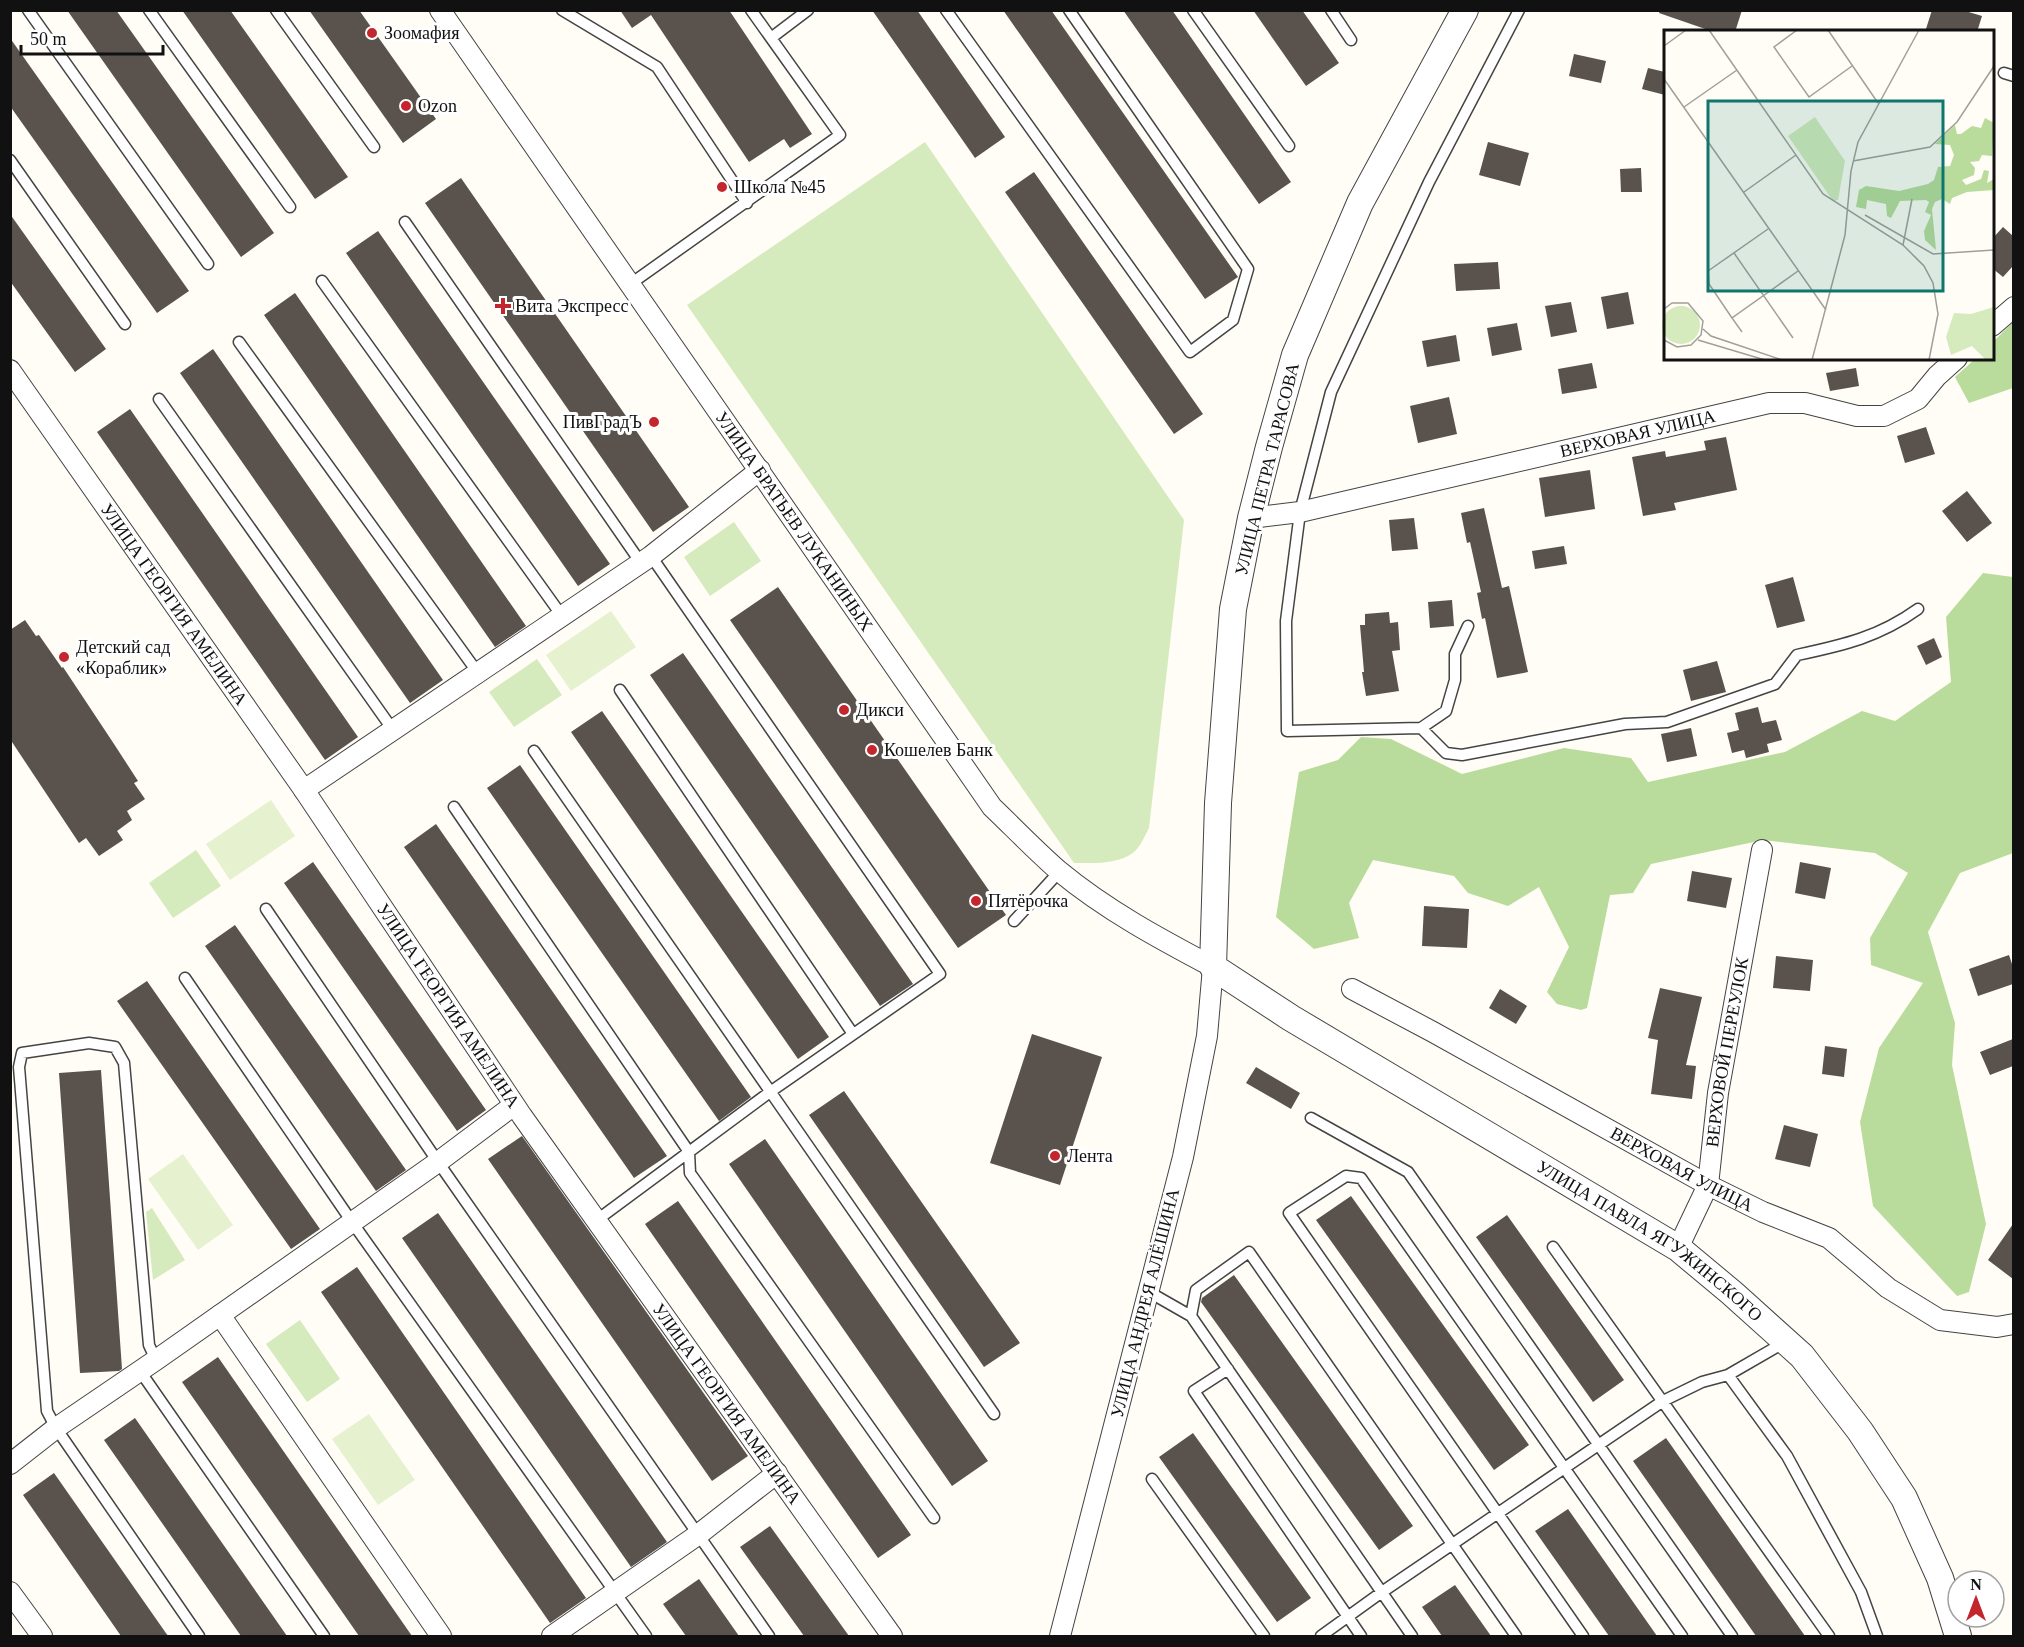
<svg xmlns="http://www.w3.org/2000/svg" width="2024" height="1647" font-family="'Times New Roman',serif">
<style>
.green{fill:#d5ebbd}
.forest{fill:#b9dc9c}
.pitch{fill:#e6f2cf}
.building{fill:#5a524d}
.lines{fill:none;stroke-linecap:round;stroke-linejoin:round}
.service-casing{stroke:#444;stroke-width:13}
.minor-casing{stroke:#444;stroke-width:22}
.tertiary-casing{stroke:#444;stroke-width:28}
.service{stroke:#fff;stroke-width:10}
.minor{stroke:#fff;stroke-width:20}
.tertiary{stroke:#fff;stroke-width:26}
.poi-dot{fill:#c4262e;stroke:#fff;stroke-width:2}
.labels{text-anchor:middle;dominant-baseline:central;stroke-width:6;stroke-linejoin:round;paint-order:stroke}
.poi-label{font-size:18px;fill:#111;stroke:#fff;text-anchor:start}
.street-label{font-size:18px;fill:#111;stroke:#fff}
.inset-road{fill:none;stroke:#a09f9a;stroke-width:1.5}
.view{fill:#0f766e;fill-opacity:0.15;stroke:#0f766e;stroke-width:3}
.inset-edge{fill:none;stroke:#111;stroke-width:3}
</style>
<rect width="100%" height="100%" fill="#fffdf5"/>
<path class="green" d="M 925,142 L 1184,520 L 1149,828 C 1145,835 1142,843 1137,849 C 1123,865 1093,863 1074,863 L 687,305 Z
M 734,522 L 761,561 L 710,596 L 684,557 Z
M 537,659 L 562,695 L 514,727 L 489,692 Z
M 196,850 L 221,886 L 173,918 L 149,883 Z
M 152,1208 L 185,1260 L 153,1280 L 146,1212 Z
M 300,1320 L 340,1379 L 307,1402 L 266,1344 Z"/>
<path class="forest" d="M 2013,322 L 2013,388 L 1969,403 L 1955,377 L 1975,359 L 1992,358 L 1993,342 Z
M 1983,573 L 2013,577 L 2013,853 L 1960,873 L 1928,932 L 1955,1023 L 1952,1065 L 1986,1224 L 1969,1292 L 1957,1296 L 1873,1206 L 1860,1122 L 1879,1048 L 1923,983 L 1871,965 L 1870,938 L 1908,873 L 1875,853 L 1763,840 L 1651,864 L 1633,893 L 1610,895 L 1587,1008 L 1581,1010 L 1557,1004 L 1547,992 L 1569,947 L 1539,887 L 1508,906 L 1468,893 L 1454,876 L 1373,860 L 1349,903 L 1359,938 L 1314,949 L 1276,917 L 1299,772 L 1338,760 L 1361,737 L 1391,739 L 1462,774 L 1564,748 L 1631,758 L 1648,782 L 1785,752 L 1862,711 L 1895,721 L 1951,682 L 1946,617 Z"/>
<path class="pitch" d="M 611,611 L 636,647 L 571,691 L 546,655 Z
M 271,800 L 295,836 L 230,880 L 206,844 Z
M 183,1154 L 233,1225 L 198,1250 L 148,1179 Z
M 369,1414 L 415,1480 L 378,1505 L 332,1439 Z"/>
<path class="building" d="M 67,10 L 116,10 L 274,233 L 241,257 Z
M 182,10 L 230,10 L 348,177 L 315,199 Z
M 309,10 L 359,10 L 436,119 L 403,143 Z
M 620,10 L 729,10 L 812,134 L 790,148 L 784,139 L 749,162 L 651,15 L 632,28 Z
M 872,10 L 917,10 L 1005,137 L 975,158 Z
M 1003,10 L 1051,10 L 1238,277 L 1205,299 Z
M 1123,10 L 1172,10 L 1291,182 L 1259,204 Z
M 1253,10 L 1302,10 L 1339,63 L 1306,86 Z
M 1660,10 L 1742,10 L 1735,32 L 1714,32 L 1659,13 Z
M 1932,10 L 1962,10 L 1982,16 L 1977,32 L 1925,32 Z
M 10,38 L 189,291 L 157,313 L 10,106 Z
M 1574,54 L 1606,61 L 1601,83 L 1569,76 Z
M 1648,68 L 1665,72 L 1665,95 L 1642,89 Z
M 1488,142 L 1529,153 L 1520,186 L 1479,175 Z
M 1641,168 L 1642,192 L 1621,192 L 1620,169 Z
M 1034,172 L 1203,414 L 1174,434 L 1005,192 Z
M 461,178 L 689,507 L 653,532 L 425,203 Z
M 10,214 L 106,349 L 75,372 L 10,281 Z
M 2003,227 L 2013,236 L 2013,266 L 2003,277 L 1992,268 L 1992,239 Z
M 378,231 L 610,564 L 578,586 L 346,253 Z
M 1498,262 L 1500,289 L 1456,291 L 1454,264 Z
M 1628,292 L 1634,324 L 1607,329 L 1601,297 Z
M 295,293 L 526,626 L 495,647 L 264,315 Z
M 1571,302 L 1577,332 L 1551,337 L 1545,306 Z
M 1517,323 L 1522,350 L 1492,356 L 1487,328 Z
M 1456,335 L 1460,361 L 1427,367 L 1422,341 Z
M 213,349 L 443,680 L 410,703 L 180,373 Z
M 1592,363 L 1597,388 L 1562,394 L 1558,369 Z
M 1856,368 L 1859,386 L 1830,391 L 1826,373 Z
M 1449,397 L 1457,434 L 1418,443 L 1410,406 Z
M 130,409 L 358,737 L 325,760 L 97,432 Z
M 1926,427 L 1935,454 L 1905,463 L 1897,436 Z
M 1726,437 L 1737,490 L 1674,503 L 1676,510 L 1643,516 L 1632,457 L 1665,451 L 1666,457 L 1706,450 L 1704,441 Z
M 1590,470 L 1595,509 L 1545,517 L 1539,478 Z
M 1967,491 L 1992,523 L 1967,542 L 1942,511 Z
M 1484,508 L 1502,588 L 1509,586 L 1528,672 L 1497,678 L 1485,618 L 1482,619 L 1477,593 L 1481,592 L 1470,542 L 1467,543 L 1461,513 Z
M 1414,518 L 1418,549 L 1392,551 L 1389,520 Z
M 1564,546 L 1567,564 L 1535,569 L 1532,551 Z
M 1793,577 L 1805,621 L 1777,628 L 1765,585 Z
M 778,587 L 1006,915 L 958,948 L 730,620 Z
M 1452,600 L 1454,626 L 1430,628 L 1428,602 Z
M 1389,612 L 1390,623 L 1398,622 L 1400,650 L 1392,651 L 1399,691 L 1366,696 L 1362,672 L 1364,672 L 1360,625 L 1365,625 L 1365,614 Z
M 25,620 L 36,636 L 39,635 L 62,668 L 63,667 L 114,744 L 138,781 L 134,783 L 145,799 L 127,811 L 132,820 L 117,831 L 123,840 L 99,856 L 86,838 L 79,843 L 10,739 L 10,630 Z
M 1934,638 L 1942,657 L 1926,665 L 1917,646 Z
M 683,653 L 913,984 L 880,1006 L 650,675 Z
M 1717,661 L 1726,692 L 1691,701 L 1683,670 Z
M 1758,707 L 1762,723 L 1776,720 L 1782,740 L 1767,744 L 1769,752 L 1746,758 L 1744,750 L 1732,753 L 1727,733 L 1739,730 L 1735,713 Z
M 602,711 L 829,1037 L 798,1059 L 571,732 Z
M 1691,728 L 1697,756 L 1667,762 L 1661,734 Z
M 520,765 L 751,1097 L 719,1121 L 487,788 Z
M 436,824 L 667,1156 L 634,1178 L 404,847 Z
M 313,862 L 486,1110 L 457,1131 L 284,883 Z
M 1800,862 L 1831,868 L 1825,899 L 1795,893 Z
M 1692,871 L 1732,878 L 1726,908 L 1687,901 Z
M 1424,906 L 1469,909 L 1467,948 L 1422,946 Z
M 235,925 L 406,1170 L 376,1191 L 205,946 Z
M 2009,955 L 2013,967 L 2013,984 L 1978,996 L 1969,969 Z
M 1776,956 L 1813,960 L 1810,991 L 1773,988 Z
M 147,981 L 320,1229 L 291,1249 L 117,1001 Z
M 1660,988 L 1702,997 L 1686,1065 L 1696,1066 L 1692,1099 L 1651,1094 L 1658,1040 L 1648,1038 Z
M 1500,989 L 1527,1006 L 1516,1024 L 1489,1008 Z
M 1032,1034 L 1102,1057 L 1060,1185 L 990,1163 Z
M 2013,1039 L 2013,1066 L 1990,1075 L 1980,1052 Z
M 1825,1046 L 1847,1049 L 1844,1077 L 1822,1074 Z
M 1256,1067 L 1300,1093 L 1291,1109 L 1246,1083 Z
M 101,1070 L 122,1369 L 119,1371 L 80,1373 L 59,1073 Z
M 844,1091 L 1020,1343 L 984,1367 L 809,1115 Z
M 1784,1125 L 1818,1134 L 1810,1167 L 1775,1159 Z
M 522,1136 L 748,1456 L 712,1481 L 488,1159 Z
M 765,1139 L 988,1461 L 952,1486 L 729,1164 Z
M 1351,1196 L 1529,1445 L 1494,1470 L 1316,1220 Z
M 678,1201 L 911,1535 L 878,1558 L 645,1224 Z
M 438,1213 L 667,1542 L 631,1567 L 402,1238 Z
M 1507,1215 L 1624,1380 L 1593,1402 L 1476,1237 Z
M 2013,1224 L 2013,1279 L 1988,1260 Z
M 357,1267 L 586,1598 L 550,1623 L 321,1292 Z
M 1234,1275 L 1413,1526 L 1379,1550 L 1201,1302 L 1202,1298 Z
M 218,1357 L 412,1636 L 359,1636 L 182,1382 Z
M 135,1418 L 287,1636 L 241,1636 L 104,1440 Z
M 1193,1433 L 1311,1598 L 1277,1622 L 1159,1457 Z
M 1666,1438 L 1805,1636 L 1756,1636 L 1633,1461 Z
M 54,1473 L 168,1636 L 121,1636 L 23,1495 Z
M 1568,1509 L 1657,1636 L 1609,1636 L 1535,1531 Z
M 770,1526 L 849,1636 L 804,1636 L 740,1547 Z
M 699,1579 L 739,1636 L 686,1636 L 663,1604 Z
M 1455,1585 L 1491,1636 L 1442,1636 L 1422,1607 Z"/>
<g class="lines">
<g class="service-casing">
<path id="service" d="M 28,10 L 208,264
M 149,10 L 290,207
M 276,10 L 374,147
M 562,10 L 657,67 L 747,203
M 946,10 L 1190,352 L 1233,320 L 1248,269 L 1069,10
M 1193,10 L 1289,146
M 1331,10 L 1351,40
M 771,38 L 808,10
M 2004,73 L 2014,76
M 10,160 L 125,324
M 405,222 L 641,563
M 322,281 L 562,616
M 629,285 L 840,135 L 751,10
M 239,342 L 478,673
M 159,399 L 393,730
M 1468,626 L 1455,654 L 1455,680 L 1446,711 L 1421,728 L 1287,731 L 1286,621 L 1300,512 L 1331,392 L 1429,182 L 1519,10
M 620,690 L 853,1034
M 1421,728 L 1446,753 L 1462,755 L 1625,724 L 1667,722 L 1775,684 L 1797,655 C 1844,645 1879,637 1918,609
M 534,751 L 994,1414
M 454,807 L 689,1152 L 690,1173 L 934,1518
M 266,909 L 438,1162 L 769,1636
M 1014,921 L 1060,871
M 185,978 L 352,1222 L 646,1636
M 1311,1118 L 1408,1172 L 1732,1636
M 597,1220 L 770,1092 L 940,974 L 651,556
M 1553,1247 L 1829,1636
M 1149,1292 L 1191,1316 L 1412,1636
M 1191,1316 L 1196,1290 L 1249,1252 L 1516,1636
M 156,1360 L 149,1345 L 124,1063 L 115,1047 L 89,1043 L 22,1053 L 19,1067 L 47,1411 L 56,1428 L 199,1636
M 1228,1369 L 1194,1391 L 1361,1636
M 140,1371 L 324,1636
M 1728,1375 L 1785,1342
M 1152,1479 L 1264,1636
M 1321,1636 L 1382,1592 L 1663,1401 L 1702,1382 L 1728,1375 L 1787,1456 L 1861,1592 L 1877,1636
M 1583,1636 L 1289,1213 L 1346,1176 L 1361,1178 L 1682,1636"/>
</g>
<g class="minor-casing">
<g id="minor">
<path id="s1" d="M 440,10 L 992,807 C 1014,828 1036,851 1059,871 C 1106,910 1160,939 1213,967 L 1207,1036 L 1183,1157 L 1060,1636"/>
<path d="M 1992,326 L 2014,307"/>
<path id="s2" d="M 10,370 L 304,790 L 522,1116 L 892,1636"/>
<path id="s3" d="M 1251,518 L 1300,512 L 1769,403 L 1805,403 L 1857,416 L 1884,416 L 1918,399 L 1937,376 L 1957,358"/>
<path d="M 304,790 L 651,556 L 760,470"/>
<path id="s4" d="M 1352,989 L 1433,1032 L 1708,1185 L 1763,1212 L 1829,1238 L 1888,1288 L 1940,1320 L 1997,1327 L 2014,1324"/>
<path id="s5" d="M 1678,1248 L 1708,1185 L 1718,1093 L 1762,850"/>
<path d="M 220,1315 L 441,1636"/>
<path d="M 10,1464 L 56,1428 L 156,1360 L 438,1162 L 514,1105"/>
<path d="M 10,1592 L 42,1636"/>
<path d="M 552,1636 L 699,1534 L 777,1473"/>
</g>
</g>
<g class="tertiary-casing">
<g id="tertiary">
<path id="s6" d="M 1465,10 L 1360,203 L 1295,355 L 1269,447 L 1251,518 L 1233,609 L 1218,803 L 1213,967 L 1291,1018 L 1678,1248 L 1732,1293 L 1802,1356 L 1860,1431 L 1904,1498 L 1940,1578 L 1958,1636"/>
</g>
</g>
<use href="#service" class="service"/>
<use href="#minor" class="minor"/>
<use href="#tertiary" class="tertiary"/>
</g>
<g class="poi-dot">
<circle cx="372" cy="33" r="6"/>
<circle cx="406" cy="106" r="6"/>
<circle cx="722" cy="187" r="6"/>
<path d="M500 297h6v6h6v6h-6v6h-6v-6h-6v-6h6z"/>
<circle cx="654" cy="422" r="6"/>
<circle cx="64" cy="657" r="6"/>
<circle cx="844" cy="710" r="6"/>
<circle cx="872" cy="750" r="6"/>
<circle cx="976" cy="901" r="6"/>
<circle cx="1055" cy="1156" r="6"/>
</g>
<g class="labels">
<g class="poi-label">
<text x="384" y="33">Зоомафия</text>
<text x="418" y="106">Ozon</text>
<text x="734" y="187">Школа №45</text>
<text x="515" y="306">Вита Экспресс</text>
<text x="642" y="422" text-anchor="end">ПивГрадЪ</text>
<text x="76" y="647">Детский сад<tspan x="76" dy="21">«Кораблик»</tspan></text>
<text x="856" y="710">Дикси</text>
<text x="884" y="750">Кошелев Банк</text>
<text x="988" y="901">Пятёрочка</text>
<text x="1067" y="1156">Лента</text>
</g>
<g class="street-label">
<text stroke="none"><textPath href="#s3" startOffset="396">ВЕРХОВАЯ УЛИЦА</textPath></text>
<text transform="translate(1267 469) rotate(-76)">УЛИЦА ПЕТРА ТАРАСОВА</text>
<text stroke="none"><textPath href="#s1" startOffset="622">УЛИЦА БРАТЬЕВ ЛУКАНИНЫХ</textPath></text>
<text stroke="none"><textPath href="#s2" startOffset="286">УЛИЦА ГЕОРГИЯ АМЕЛИНА</textPath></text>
<text stroke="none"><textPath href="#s2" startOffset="772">УЛИЦА ГЕОРГИЯ АМЕЛИНА</textPath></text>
<text stroke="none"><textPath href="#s5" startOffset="204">ВЕРХОВОЙ ПЕРЕУЛОК</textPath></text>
<text stroke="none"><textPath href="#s4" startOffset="376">ВЕРХОВАЯ УЛИЦА</textPath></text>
<text stroke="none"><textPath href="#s6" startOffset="1521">УЛИЦА ПАВЛА ЯГУЖИНСКОГО</textPath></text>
<text transform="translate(1145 1303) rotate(-76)">УЛИЦА АНДРЕЯ АЛЁШИНА</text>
<text stroke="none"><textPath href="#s2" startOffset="1258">УЛИЦА ГЕОРГИЯ АМЕЛИНА</textPath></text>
</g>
</g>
<g transform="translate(1664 30)">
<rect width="330" height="330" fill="#fffdf5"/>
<path d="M 151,87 L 181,131 L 174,170 L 169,171 L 124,106 ZM-2 295a19 19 0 1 1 38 0a19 19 0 1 1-38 0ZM 330,277 L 330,330 L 322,330 L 308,316 L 287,325 L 282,307 L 290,283 L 307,284 Z" fill="#d5ebbd"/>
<path d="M 321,88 L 330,93 L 328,126 L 318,125 L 315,131 L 306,132 L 311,138 L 310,145 L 298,150 L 302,155 L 317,149 L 320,140 L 325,141 L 323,153 L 330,149 L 330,160 L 303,162 L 288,168 L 286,174 L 278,169 L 271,172 L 268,179 L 272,220 L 261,210 L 260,201 L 267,185 L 261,182 L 265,172 L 262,170 L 236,171 L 227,188 L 223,186 L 222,174 L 203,170 L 202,179 L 192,177 L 195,160 L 202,156 L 235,161 L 264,154 L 270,150 L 274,137 L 286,136 L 290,125 L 286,115 L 271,114 L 291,95 L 293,104 L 297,104 L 308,96 L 317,98 Z" fill="#b9dc9c"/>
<path class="inset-road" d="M 45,0 L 159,164 L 239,215 L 260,236 L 269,253 L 274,284 L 265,330M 133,0 L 110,17 L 145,67 L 188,36M 164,0 L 214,73M 0,16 L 22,0M 0,49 L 162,280M 20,77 L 73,40M 189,131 L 266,117 L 293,92 L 330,36M 80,162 L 132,125M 201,185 L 269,224 L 330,220M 239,215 L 248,169M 70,223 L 129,308M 0,279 L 8,273 L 24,273 L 39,291 L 37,305 L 27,315 L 13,317 L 0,310M 68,288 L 45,254 L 44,241 L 104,199M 39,299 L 47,306 L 118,330M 78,302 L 68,288 L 134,241M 34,310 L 101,330M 148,330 L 181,205 L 187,141 L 194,112 L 255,0"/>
<path class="view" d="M 44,71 L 279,71 L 279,261 L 44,261 Z"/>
<rect width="330" height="330" class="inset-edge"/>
</g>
<rect width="2024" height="1647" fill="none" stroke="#111111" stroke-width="24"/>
<g transform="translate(1976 1599)"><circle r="28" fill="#ffffff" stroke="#a0a0a0" stroke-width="1.5"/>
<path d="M0-4.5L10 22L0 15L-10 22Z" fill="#c4262e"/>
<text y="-9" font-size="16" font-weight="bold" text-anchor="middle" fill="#111111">N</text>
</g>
<path d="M21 45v9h142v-9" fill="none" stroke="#111111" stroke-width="3"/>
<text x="30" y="45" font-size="18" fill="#111111" stroke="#ffffff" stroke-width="4.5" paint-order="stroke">50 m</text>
</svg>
